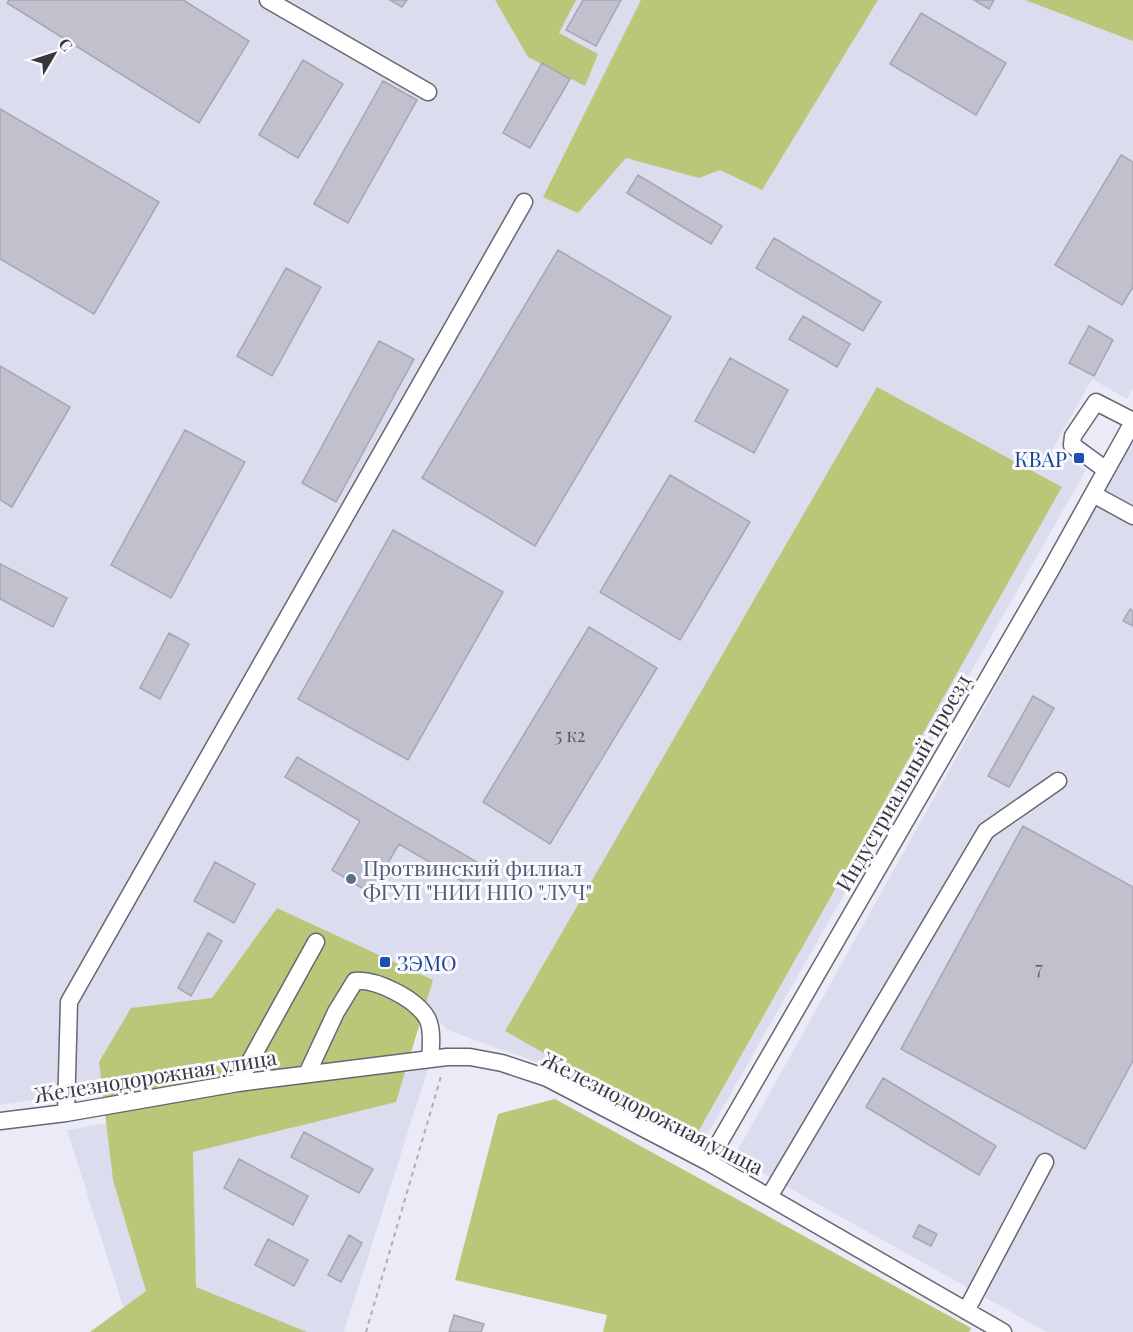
<svg xmlns="http://www.w3.org/2000/svg" width="1133" height="1332" font-family="'Playfair Display',serif">
<style>
.built{fill:#dcdcef}
.green{fill:#bac778}
.building{fill:#c1c1cd;stroke:#a6a6b1;stroke-width:1.5}
.lines{fill:none;stroke-linecap:round;stroke-linejoin:round}
.minor-casing{stroke:#676772;stroke-width:19}
.path{stroke:#adadb6;stroke-width:2;stroke-dasharray:4.5 4.5;stroke-linecap:butt}
.minor{stroke:#fff;stroke-width:16}
.transit-dot{fill:#1a4fb4;stroke:#f9f9fe;stroke-width:2}
.service-dot{fill:#5c6f8a;stroke:#f9f9fe;stroke-width:2}
.labels{text-anchor:middle;dominant-baseline:central;stroke-width:6;stroke-linejoin:round;paint-order:stroke}
.number-label{font-size:18px;fill:#5a5a60}
.transit-label{font-size:21px;fill:#164399;stroke:#f9f9fe;text-anchor:end}
.street-label{font-size:21px;fill:#37373c;stroke:#f9f9fe}
.service-label{font-size:21px;fill:#4e5e75;stroke:#f9f9fe;text-anchor:start}
</style>
<rect width="100%" height="100%" fill="#ebebf7"/>
<path class="built" d="M 0,0 L 1133,0 L 1133,388 L 1127,399 L 1092,379 L 1052,450 L 1086,470 L 702,1144 L 537,1062 L 447,1030 L 420,1001 L 302,1059 L 0,1105 Z
M 1133,440 L 1133,1332 L 1047,1332 L 734,1157 Z
M 428,1069 L 344,1332 L 168,1332 L 126,1316 L 67,1130 Z"/>
<path class="green" d="M 495,0 L 576,0 L 559,33 L 598,54 L 585,86 L 528,57 Z
M 641,0 L 878,0 L 762,190 L 720,170 L 699,178 L 626,158 L 578,213 L 543,197 Z
M 1025,0 L 1133,0 L 1133,41 Z
M 877,387 L 1062,487 L 694,1139 L 505,1031 Z
M 277,908 L 433,980 L 396,1102 L 193,1152 L 196,1287 L 307,1332 L 90,1332 L 146,1291 L 113,1180 L 99,1062 L 131,1008 L 212,998 Z
M 555,1099 L 971,1328 L 969,1332 L 603,1332 L 607,1315 L 455,1280 L 498,1114 Z"/>
<path class="building" d="M 9,0 L 183,0 L 249,41 L 199,123 L 7,3 Z
M 390,0 L 407,0 L 402,7 Z
M 583,0 L 621,0 L 596,46 L 566,30 Z
M 974,0 L 994,0 L 989,9 Z
M 921,13 L 1006,63 L 976,115 L 890,64 Z
M 303,60 L 343,84 L 298,158 L 259,135 Z
M 542,63 L 570,79 L 530,148 L 503,133 Z
M 383,81 L 417,100 L 348,223 L 314,204 Z
M 0,109 L 159,202 L 94,314 L 0,259 Z
M 1121,155 L 1133,162 L 1133,287 L 1122,305 L 1055,265 Z
M 638,175 L 722,226 L 711,244 L 627,193 Z
M 774,238 L 881,302 L 863,331 L 756,268 Z
M 558,250 L 671,317 L 535,546 L 422,478 Z
M 286,268 L 321,287 L 272,376 L 237,356 Z
M 803,316 L 850,344 L 837,367 L 789,339 Z
M 1089,326 L 1113,340 L 1094,376 L 1069,363 Z
M 379,341 L 414,359 L 336,502 L 302,483 Z
M 730,358 L 788,390 L 754,453 L 695,421 Z
M 0,366 L 70,407 L 12,507 L 0,500 Z
M 185,430 L 245,462 L 171,598 L 111,565 Z
M 670,475 L 750,522 L 680,640 L 600,592 Z
M 393,530 L 503,592 L 408,760 L 298,699 Z
M 0,564 L 67,598 L 53,627 L 0,599 Z
M 1130,609 L 1133,611 L 1133,626 L 1123,621 Z
M 589,627 L 657,668 L 550,844 L 483,802 Z
M 169,633 L 189,644 L 160,699 L 140,688 Z
M 1033,696 L 1054,708 L 1009,787 L 988,776 Z
M 297,757 L 487,868 L 475,889 L 399,844 L 370,893 L 332,870 L 360,821 L 285,777 Z
M 1023,826 L 1133,887 L 1133,1061 L 1085,1149 L 901,1049 Z
M 215,862 L 255,884 L 234,923 L 194,901 Z
M 208,933 L 222,941 L 191,996 L 178,988 Z
M 883,1078 L 996,1146 L 979,1175 L 866,1107 Z
M 304,1132 L 373,1169 L 359,1193 L 291,1157 Z
M 239,1159 L 308,1196 L 293,1225 L 224,1188 Z
M 919,1225 L 937,1234 L 931,1246 L 913,1237 Z
M 349,1235 L 362,1243 L 341,1282 L 328,1275 Z
M 268,1239 L 308,1260 L 294,1286 L 255,1265 Z
M 454,1315 L 484,1324 L 481,1332 L 449,1332 Z"/>
<g class="lines">
<g class="minor-casing">
<path id="minor" d="M 268,0 L 428,92
M 1106,470 L 1072,445 L 1073,436 L 1096,402 L 1133,421
M 1093,494 L 1133,516
M 307,1074 L 336,1012 L 355,981 C 376,979 415,998 427,1018 C 433,1029 431,1047 430,1059
M 238,1083 L 316,942
M 66,1113 L 69,1002 L 524,202
M 0,1121 L 66,1113 L 238,1083 L 447,1057 L 470,1057 L 502,1063 L 547,1078 L 708,1162 L 1003,1332
M 708,1162 L 1049,573 L 1133,422
M 769,1197 L 986,831 L 1058,781
M 966,1311 L 1045,1162"/>
</g>
<path class="path" d="M 366,1332 L 442,1073"/>
<use href="#minor" class="minor"/>
</g>
<g class="transit-dot">
<rect x="1073" y="452" width="12" height="12" rx="3"/>
<rect x="379" y="956" width="12" height="12" rx="3"/>
</g>
<circle class="service-dot" cx="351" cy="879" r="6"/>
<g class="labels">
<g class="number-label">
<text x="570" y="735">5 к2</text>
<text x="1039" y="968">7</text>
</g>
<g class="transit-label">
<text x="1067" y="458">КВАР</text>
<text x="397" y="962" text-anchor="start">ЗЭМО</text>
</g>
<g class="street-label">
<text transform="translate(902 782) rotate(-60)">Индустриальный проезд</text>
<text transform="translate(155 1075) rotate(-9)">Железнодорожная улица</text>
<text transform="translate(653 1112) rotate(27)">Железнодорожная улица</text>
</g>
<g class="service-label">
<text x="363" y="867">Протвинский филиал<tspan x="363" dy="24">ФГУП "НИИ НПО "ЛУЧ"</tspan></text>
</g>
</g>
<g transform="translate(54 54) rotate(51)" stroke="#f9f9fe" stroke-width="4.5" paint-order="stroke">
<path d="M0-4.5L10 22L0 15L-10 22Z" fill="#37373c"/>
<text y="-9" font-size="16" font-weight="bold" text-anchor="middle" fill="#37373c">С</text>
</g>
</svg>
